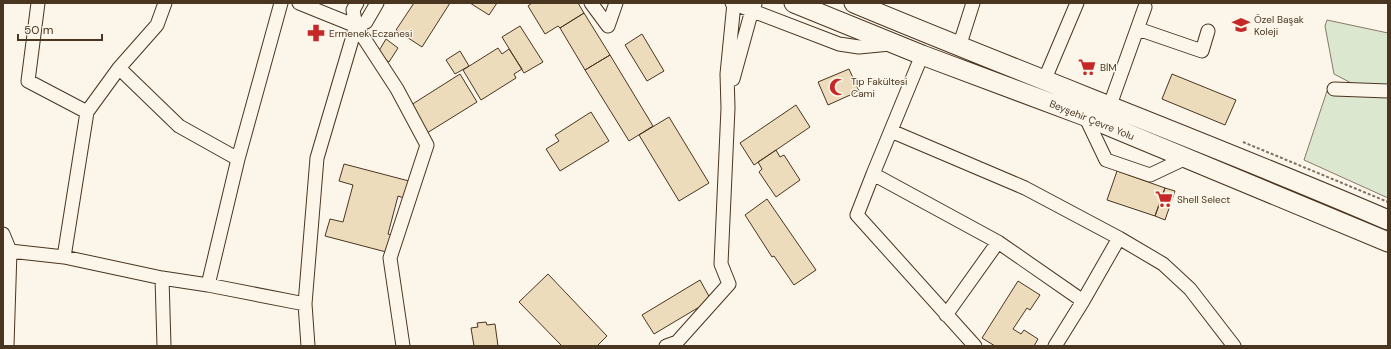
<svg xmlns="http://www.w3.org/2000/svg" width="1391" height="349" font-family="'DM Sans',sans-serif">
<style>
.green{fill:#dce7d0;stroke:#887966}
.building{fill:#ecdcbc;stroke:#4a3520}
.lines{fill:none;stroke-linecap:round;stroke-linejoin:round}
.minor-casing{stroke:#4a3520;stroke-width:15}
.highway-casing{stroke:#4a3520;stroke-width:21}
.path{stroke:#7f6f5c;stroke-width:2;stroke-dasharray:3 2;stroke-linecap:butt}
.minor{stroke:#fbf6e9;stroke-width:13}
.highway{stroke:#fbf6e9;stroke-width:19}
.labels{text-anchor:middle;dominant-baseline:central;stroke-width:3;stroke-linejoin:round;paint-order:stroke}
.poi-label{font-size:10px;fill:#4a3520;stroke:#fbf6e9;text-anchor:start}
.street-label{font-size:10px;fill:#4a3520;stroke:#fbf6e9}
</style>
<rect width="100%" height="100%" fill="#fbf6e9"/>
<path class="green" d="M 1327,20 L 1388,33 L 1388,86 L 1357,86 L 1334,74 L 1325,26 Z
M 1327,91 L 1388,96 L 1388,198 L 1304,160 Z"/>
<path class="building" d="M 414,3 L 450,3 L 422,47 L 396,30 Z
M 470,3 L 497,3 L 489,15 Z
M 532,3 L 578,3 L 584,13 L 560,28 L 558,26 L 545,34 L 528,6 Z
M 584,13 L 610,55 L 585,70 L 560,28 Z
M 520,26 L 543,62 L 524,73 L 502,37 Z
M 642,34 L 664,71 L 647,81 L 625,45 Z
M 386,39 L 398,48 L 389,62 L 377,54 Z
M 498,48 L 502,54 L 509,49 L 522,69 L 514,74 L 516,78 L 481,100 L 463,70 Z
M 460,51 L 469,66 L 455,74 L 446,60 Z
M 610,55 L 653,126 L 629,141 L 585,70 Z
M 849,69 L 859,91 L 828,105 L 818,82 Z
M 460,74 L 477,102 L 427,133 L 411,105 Z
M 1172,74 L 1236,100 L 1225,125 L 1162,99 Z
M 796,105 L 810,127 L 754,165 L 740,143 Z
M 591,112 L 609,141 L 560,171 L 546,149 L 559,141 L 555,135 Z
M 669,117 L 709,183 L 679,201 L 639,135 Z
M 776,150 L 780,157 L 784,155 L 800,180 L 776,197 L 759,172 L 762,169 L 758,162 Z
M 344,164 L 409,181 L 404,198 L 398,196 L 388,234 L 395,236 L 390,253 L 325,236 L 330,219 L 343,222 L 353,185 L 339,181 Z
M 1117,171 L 1165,188 L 1155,216 L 1107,200 Z
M 1165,188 L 1175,191 L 1165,220 L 1155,216 Z
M 767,199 L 816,270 L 794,285 L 774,256 L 772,257 L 745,215 Z
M 548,274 L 607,336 L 597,346 L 562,346 L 519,302 Z
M 700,280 L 711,300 L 654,334 L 642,315 Z
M 1018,281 L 1040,295 L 1030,310 L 1027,308 L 1013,329 L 1021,334 L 1024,330 L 1038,339 L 1034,346 L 995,346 L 982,338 Z
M 486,322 L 487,325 L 495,324 L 498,346 L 474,346 L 471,328 L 478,327 L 477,323 Z"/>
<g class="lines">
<g class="minor-casing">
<path id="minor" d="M 165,3 L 157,25 L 119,68 L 179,126 L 238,159
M 299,3 L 356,26 L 353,10 L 357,3
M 591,3 L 608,26
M 732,3 L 839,44 L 859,47 L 890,44
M 356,26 L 397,89 L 427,145 L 390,258 L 403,346
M 608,26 L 616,3
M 1138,29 L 1202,51 L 1208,31
M 959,47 L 973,3
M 922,55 L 873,174 L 998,242 L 1083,301 L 1055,346
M 733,79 L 752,10 L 755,4
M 1044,81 L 1077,3
M 1334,89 L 1388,91
M 1110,105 L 1145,7
M 87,112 L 119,68
M 1085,116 L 1106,160 L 1150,175 L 1186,158
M 891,131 L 1025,188 L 1119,238
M 873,174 L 857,215 L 975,346
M 3,234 L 10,251 L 7,346
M 10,251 L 64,257 L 87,112 L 28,81 L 38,3
M 64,257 L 162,278 L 208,285 L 305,304 L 317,158 L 356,26 L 366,22 L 377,3
M 162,278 L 164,346
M 208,285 L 238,159 L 281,3
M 1083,301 L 1119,238 L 1163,264 L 1190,289 L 1234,346
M 305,304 L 308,346
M 946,315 L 998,242
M 666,346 L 677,342 L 729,284 L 721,264 L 728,108 L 727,74 L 734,3"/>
</g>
<g class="highway-casing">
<path id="highway" d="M 794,3 L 922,55 L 1085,116 L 1388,242
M 854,3 C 1031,77 1212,144 1388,220"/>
</g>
<path class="path" d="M 1243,142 L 1388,202"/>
<use href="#minor" class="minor"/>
<use href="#highway" class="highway"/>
</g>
<defs>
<g id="university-bare" transform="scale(1.38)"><path d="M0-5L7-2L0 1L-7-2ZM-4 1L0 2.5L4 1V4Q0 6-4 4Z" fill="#c62828" stroke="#fbf6e9" stroke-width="2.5" paint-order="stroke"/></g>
<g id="pharmacy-bare" transform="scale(1.38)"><path d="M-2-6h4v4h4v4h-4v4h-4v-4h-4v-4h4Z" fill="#c62828" stroke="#fbf6e9" stroke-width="2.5" paint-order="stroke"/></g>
<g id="supermarket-bare" transform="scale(1.38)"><path d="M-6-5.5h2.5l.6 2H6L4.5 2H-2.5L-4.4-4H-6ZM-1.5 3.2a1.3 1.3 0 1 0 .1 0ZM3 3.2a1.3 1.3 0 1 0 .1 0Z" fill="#c62828" stroke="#fbf6e9" stroke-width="2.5" paint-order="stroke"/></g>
<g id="mosque-bare" transform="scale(1.38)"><path d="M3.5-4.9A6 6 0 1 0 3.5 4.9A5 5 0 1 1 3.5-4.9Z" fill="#c62828" stroke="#fbf6e9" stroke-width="2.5" paint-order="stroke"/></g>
</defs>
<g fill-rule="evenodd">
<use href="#university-bare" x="1241" y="25"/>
<use href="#pharmacy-bare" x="316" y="33"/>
<use href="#supermarket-bare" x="1087" y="67"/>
<use href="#mosque-bare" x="838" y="87"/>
<use href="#supermarket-bare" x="1164" y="199"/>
</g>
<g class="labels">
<g class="poi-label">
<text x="1254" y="19">Özel Başak<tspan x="1254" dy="12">Koleji</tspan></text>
<text x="329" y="33">Ermenek Eczanesi</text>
<text x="1100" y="67">BİM</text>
<text x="851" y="81">Tıp Fakültesi<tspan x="851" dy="12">Cami</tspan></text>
<text x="1177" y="199">Shell Select</text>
</g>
<g class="street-label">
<text transform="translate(1092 120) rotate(22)">Beyşehir Çevre Yolu</text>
</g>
</g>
<rect width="1391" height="349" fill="none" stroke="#4a3520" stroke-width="8"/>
<path d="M18 34v6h84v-6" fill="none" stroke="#4a3520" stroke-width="2"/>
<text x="24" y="34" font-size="12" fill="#4a3520" stroke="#fbf6e9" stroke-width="3" paint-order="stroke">50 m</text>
</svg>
